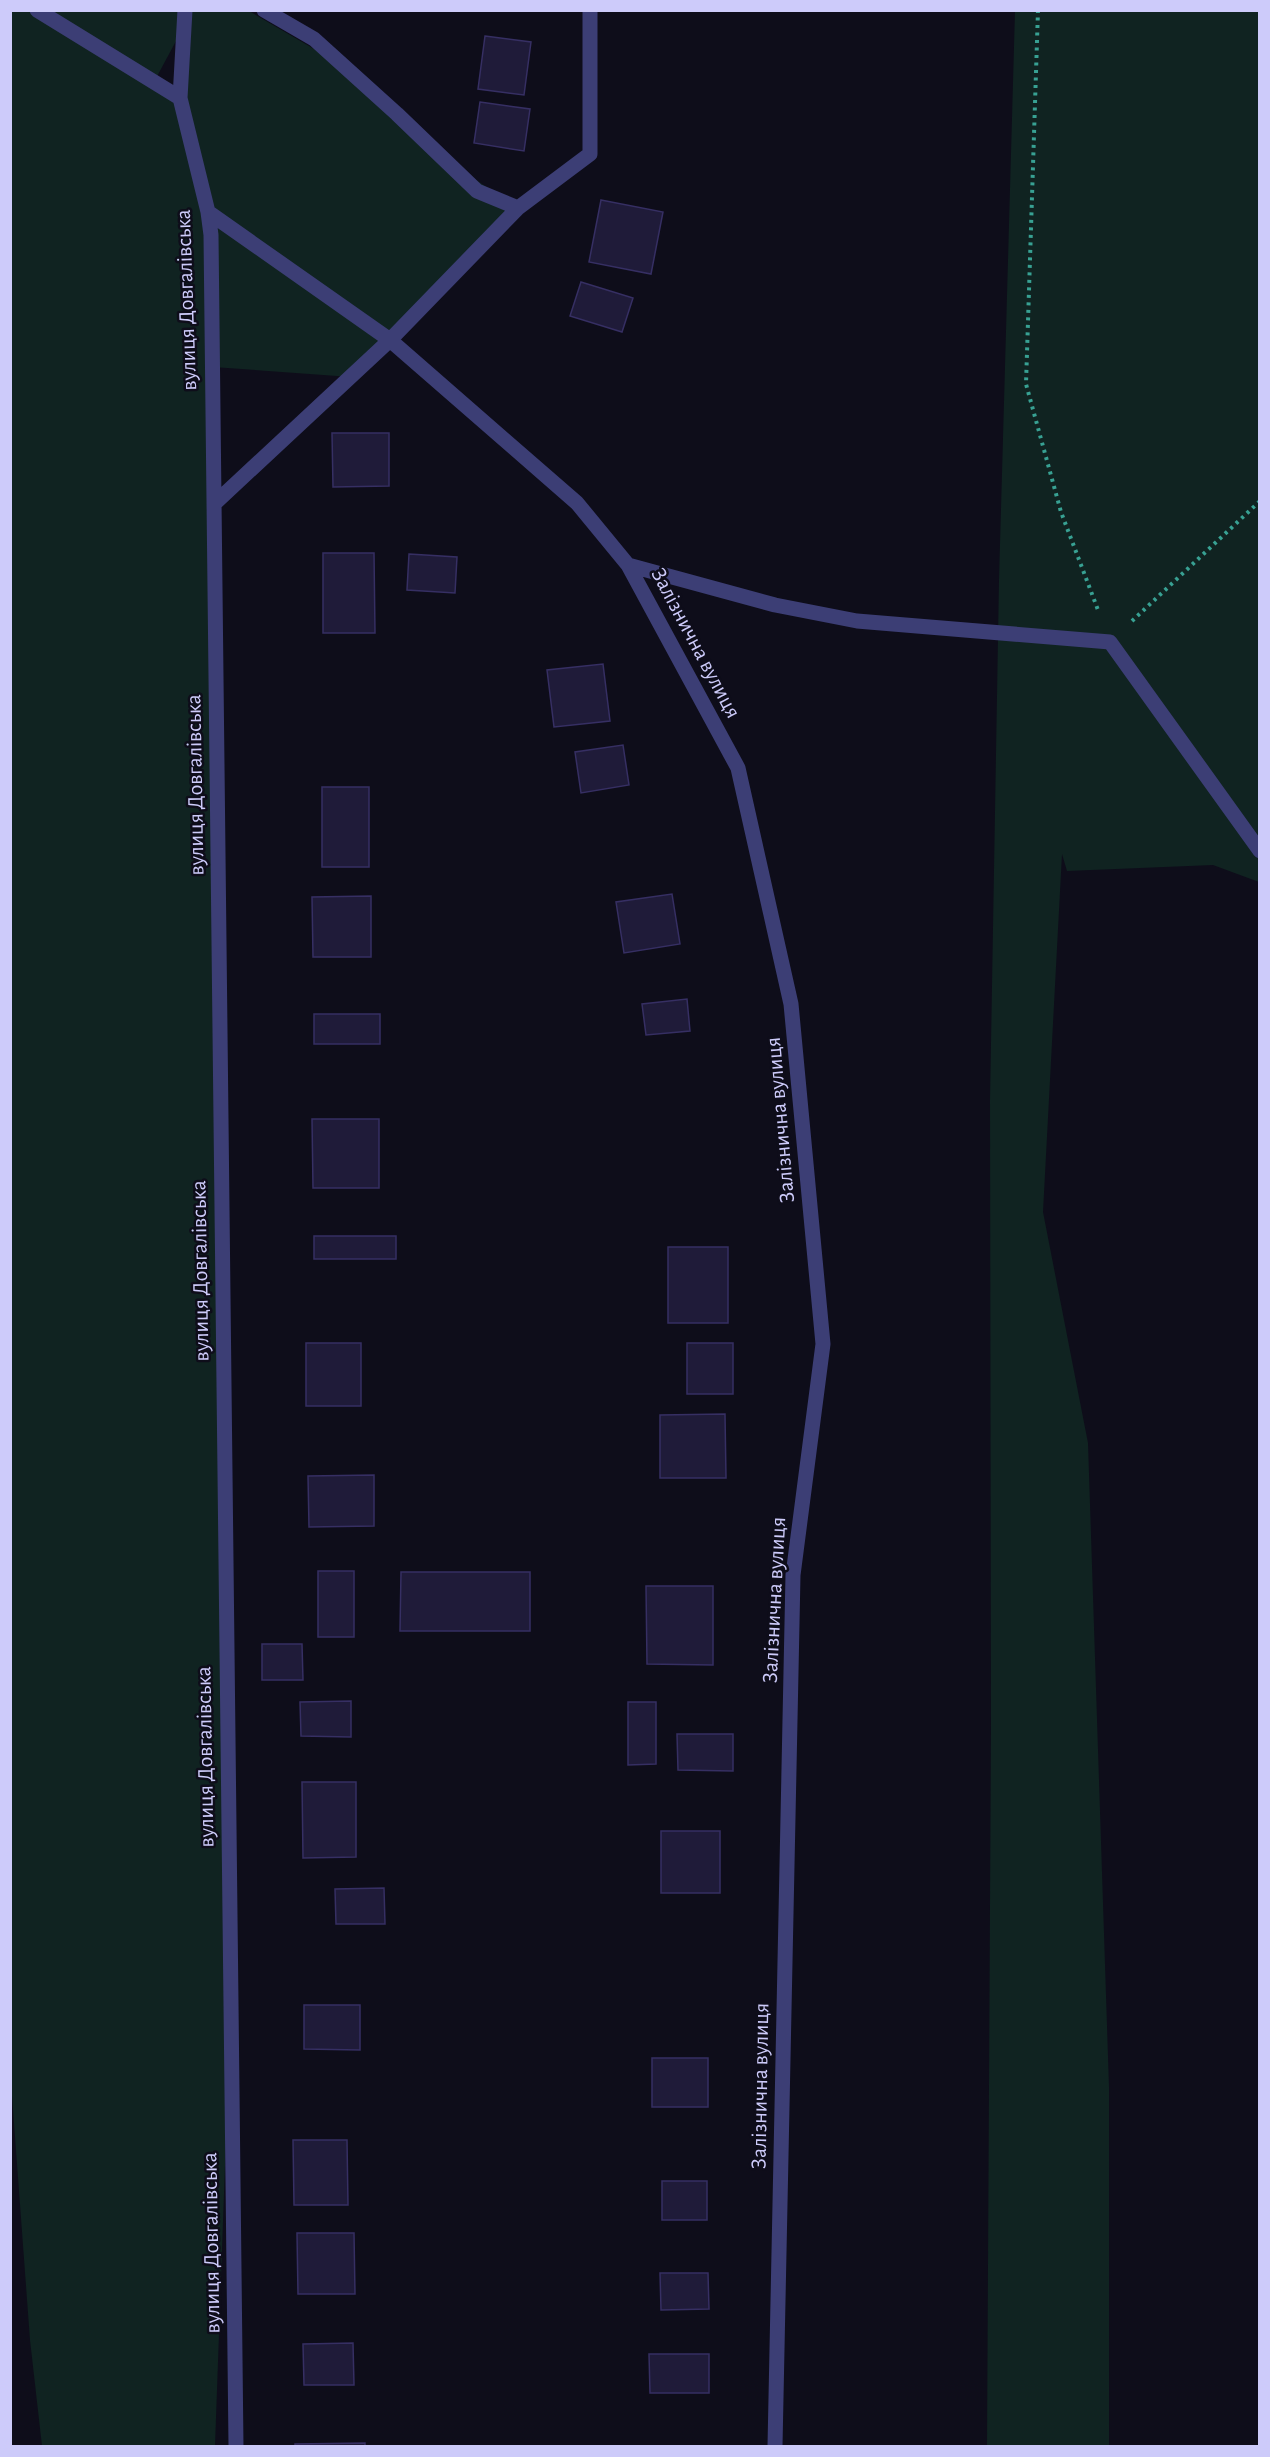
<svg xmlns="http://www.w3.org/2000/svg" width="1270" height="2457" font-family="'Alegreya Sans',sans-serif">
<style>
.green{fill:#102321;fill-rule:evenodd}
.building{fill:#1f1b39;stroke:#362f63;stroke-width:1.5}
.lines{fill:none;stroke-linecap:round;stroke-linejoin:round}
.path{stroke:#38a193;stroke-width:4;stroke-dasharray:3 4.5;stroke-linecap:butt}
.street{stroke:#3c3e75;stroke-width:15}
.labels{text-anchor:middle;dominant-baseline:central;stroke-width:5;stroke-linejoin:round;paint-order:stroke}
.street-label{font-size:22px;fill:#cdcbfa;stroke:#0e0d1a}
</style>
<rect width="100%" height="100%" fill="#0e0d1a"/>
<path class="green" d="M 10,11 L 249,11 L 345,67 L 442,157 L 518,208 L 351,377 L 213,367 L 231,1998 L 215,2446 L 42,2446 L 30,2340 L 10,2069 ZM 183,28 L 179,98 L 154,82 Z
M 1015,11 L 1259,11 L 1259,882 L 1213,865 L 1067,871 L 1062,854 L 1043,1212 L 1088,1443 L 1109,2087 L 1109,2446 L 987,2446 L 991,1725 L 990,1101 L 999,580 Z"/>
<path class="building" d="M 485,36 L 531,42 L 524,95 L 478,89 Z
M 480,102 L 530,109 L 524,151 L 474,143 Z
M 601,200 L 663,212 L 651,274 L 589,262 Z
M 581,282 L 633,298 L 622,332 L 570,316 Z
M 332,433 L 389,433 L 389,486 L 333,487 Z
M 323,553 L 374,553 L 375,633 L 323,633 Z
M 409,554 L 457,557 L 455,593 L 407,590 Z
M 603,664 L 610,721 L 554,727 L 547,670 Z
M 623,745 L 629,785 L 581,793 L 575,752 Z
M 322,787 L 369,787 L 369,867 L 322,867 Z
M 672,894 L 680,944 L 624,953 L 616,902 Z
M 371,896 L 371,957 L 313,957 L 312,897 Z
M 687,999 L 690,1031 L 646,1035 L 642,1004 Z
M 314,1014 L 380,1014 L 380,1044 L 314,1044 Z
M 312,1119 L 379,1119 L 379,1188 L 313,1188 Z
M 314,1236 L 396,1236 L 396,1259 L 314,1259 Z
M 668,1247 L 728,1247 L 728,1323 L 668,1323 Z
M 306,1343 L 361,1343 L 361,1406 L 306,1406 Z
M 687,1343 L 733,1343 L 733,1394 L 687,1394 Z
M 725,1414 L 726,1478 L 660,1478 L 660,1415 Z
M 374,1475 L 374,1526 L 309,1527 L 308,1476 Z
M 318,1571 L 354,1571 L 354,1637 L 318,1637 Z
M 401,1572 L 530,1572 L 530,1631 L 400,1631 Z
M 646,1586 L 713,1586 L 713,1665 L 647,1664 Z
M 262,1644 L 302,1644 L 303,1680 L 262,1680 Z
M 351,1701 L 351,1737 L 301,1736 L 300,1702 Z
M 628,1702 L 656,1702 L 656,1764 L 628,1765 Z
M 677,1734 L 733,1734 L 733,1771 L 678,1770 Z
M 302,1782 L 356,1782 L 356,1857 L 303,1858 Z
M 661,1831 L 720,1831 L 720,1893 L 661,1893 Z
M 384,1888 L 385,1924 L 336,1924 L 335,1889 Z
M 304,2005 L 360,2005 L 360,2050 L 304,2049 Z
M 652,2058 L 708,2058 L 708,2107 L 652,2107 Z
M 293,2140 L 347,2140 L 348,2205 L 294,2205 Z
M 662,2181 L 707,2181 L 707,2220 L 662,2220 Z
M 297,2233 L 354,2233 L 355,2294 L 298,2294 Z
M 660,2273 L 708,2273 L 709,2309 L 661,2310 Z
M 353,2343 L 354,2385 L 304,2385 L 303,2344 Z
M 649,2354 L 709,2354 L 709,2393 L 650,2393 Z
M 365,2443 L 365,2446 L 295,2446 L 295,2444 Z"/>
<g class="lines">
<path class="path" d="M 1038,10 L 1026,384 L 1061,512 L 1098,610
M 1132,621 L 1260,501"/>
<path class="street" d="M 37,10 L 180,98
M 185,10 L 180,98 L 208,212 L 211,235 L 236,2446
M 264,10 L 314,39 L 397,114 L 477,191 L 518,208
M 208,212 L 390,340 L 577,503 L 628,565 L 738,768 L 791,1004 L 823,1344 L 793,1575 L 775,2446
M 214,504 L 390,340 L 518,208 L 590,154 L 590,10
M 628,565 L 775,605 L 857,621 L 1110,642 L 1260,851"/>
</g>
<g class="labels">
<g class="street-label">
<text transform="translate(186 300) rotate(-92)">вулиця Довгалівська</text>
<text transform="translate(696 643) rotate(62)">Залізнична вулиця</text>
<text transform="translate(195 785) rotate(-91)">вулиця Довгалівська</text>
<text transform="translate(780 1120) rotate(-95)">Залізнична вулиця</text>
<text transform="translate(200 1271) rotate(-91)">вулиця Довгалівська</text>
<text transform="translate(774 1600) rotate(-87)">Залізнична вулиця</text>
<text transform="translate(205 1757) rotate(-91)">вулиця Довгалівська</text>
<text transform="translate(760 2086) rotate(-89)">Залізнична вулиця</text>
<text transform="translate(211 2243) rotate(-91)">вулиця Довгалівська</text>
</g>
</g>
<rect width="1270" height="2457" fill="none" stroke="#cdcbfa" stroke-width="24"/>
</svg>
